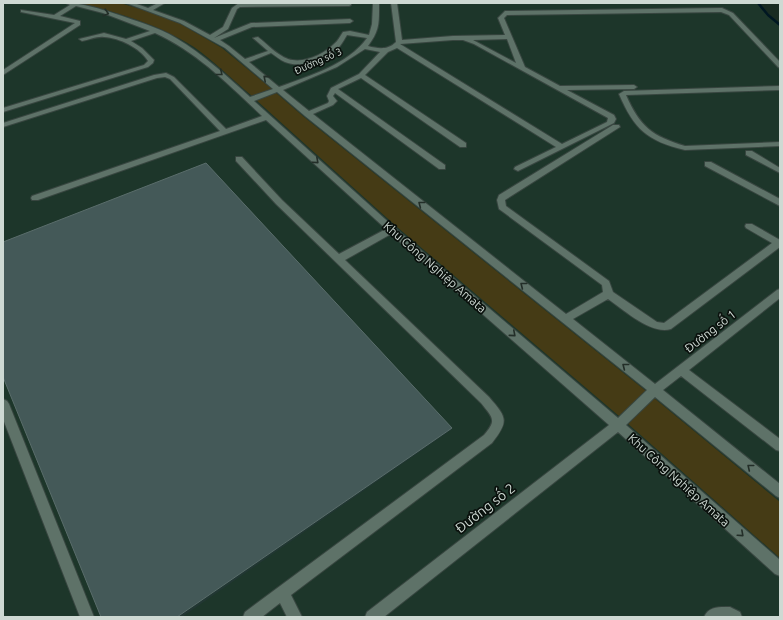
<svg xmlns="http://www.w3.org/2000/svg" width="783" height="620" font-family="Ubuntu,sans-serif">
<style>
.built{fill:#1d362a}
.green{fill:#453b15}
.lines{fill:none;stroke-linecap:round;stroke-linejoin:round}
.stream{stroke:#001722;stroke-width:2.5}
.minor-casing{stroke:#384640;stroke-width:2}
.minor{fill:#5e7268;fill-rule:evenodd}
.shaded-wall{fill:#223733}
.building{fill:#445958;stroke:#5a6d6b}
.oneway{stroke:#232e28}
.labels{text-anchor:middle;dominant-baseline:central;stroke-width:3.5;stroke-linejoin:round;paint-order:stroke}
.far-street-label{font-size:10px;fill:#ced9d3;stroke:#0a110d}
.street-label{font-size:12px;fill:#ced9d3;stroke:#0a110d}
.near-street-label{font-size:14px;fill:#ced9d3;stroke:#0a110d}
</style>
<rect width="100%" height="100%" fill="#192b22"/>
<path class="built" d="M 3,3 L 758,3 L 768,15 L 780,25 L 780,617 L 3,617 Z"/>
<path class="green" d="M 80,3 L 120,3 L 147,11 L 179,23 L 222,48 L 272,89 L 252,96 C 233,80 215,62 194,47 C 160,25 119,13 80,3 Z
M 275,92 L 304,117 L 646,391 L 619,416 L 397,227 L 255,99 Z
M 654,398 L 780,502 L 780,558 L 627,423 Z"/>
<g class="lines">
<path class="stream" d="M 758,3 L 768,15 L 780,25"/>
<g class="minor-casing">
<path id="minor" d="M 66,3 C 83,3 100,9 116,14 C 136,21 158,27 176,38 C 203,54 227,76 250,97 L 273,89 L 225,48 L 180,23 L 126,3 L 134,3 L 148,8 L 158,3 L 165,3 L 153,10 L 184,21 L 210,35 L 223,27 L 232,8 L 239,3 L 351,3 L 351,5 L 349,6 L 240,7 L 237,9 L 228,29 L 214,38 L 251,23 L 350,19 L 353,21 L 350,23 L 252,27 L 220,40 L 229,46 L 245,59 L 268,51 L 253,38 L 258,37 C 267,44 277,55 288,59 C 303,64 323,55 334,44 C 338,41 340,36 343,32 L 350,31 L 369,35 L 372,24 L 373,3 L 379,3 C 379,23 380,30 368,46 C 379,49 388,50 396,42 L 391,3 L 397,3 L 402,40 L 453,36 L 505,35 L 498,18 L 505,11 L 722,8 L 733,13 L 780,62 L 780,68 L 778,67 L 729,15 L 721,12 L 507,15 L 504,18 L 525,67 L 560,86 L 634,85 L 637,87 L 634,89 L 567,90 L 614,115 L 616,119 L 614,123 L 518,171 L 514,169 L 515,167 L 556,147 L 397,48 L 388,52 L 365,75 L 466,143 L 466,147 L 460,147 L 361,78 L 338,89 L 445,165 L 445,169 L 439,169 L 335,93 L 333,96 L 337,101 L 333,105 L 313,114 L 566,314 L 603,292 L 602,285 L 499,209 L 497,200 L 499,195 L 613,125 L 619,125 L 620,127 L 505,200 L 506,206 L 609,281 L 613,292 L 657,322 L 664,323 L 772,243 L 746,228 L 745,226 L 746,224 L 752,224 L 780,240 L 780,247 L 671,329 C 651,335 624,310 608,299 L 573,319 L 655,384 L 777,290 L 780,289 L 780,298 L 689,370 L 780,439 L 780,451 L 776,450 L 681,376 L 663,390 L 780,484 L 780,498 L 776,496 L 655,397 L 626,425 L 780,560 L 780,576 L 775,574 L 618,432 L 384,617 L 365,617 L 367,612 L 609,425 L 391,234 L 345,260 L 489,397 C 506,417 510,420 492,443 L 291,595 L 302,617 L 287,617 L 280,603 L 262,617 L 243,617 L 245,612 L 484,435 C 497,420 493,418 481,403 L 276,204 L 236,161 L 236,157 L 242,157 L 282,200 L 339,254 L 386,229 L 266,120 L 38,200 L 32,200 L 31,198 L 32,196 L 220,131 L 170,79 L 165,77 L 157,78 L 3,127 L 3,123 L 154,75 L 166,73 L 174,77 L 226,129 L 262,116 C 229,85 197,52 155,33 L 131,41 L 142,48 L 154,60 L 153,63 L 148,67 L 3,112 L 3,108 L 144,65 L 148,61 C 140,48 120,38 104,37 C 97,36 89,40 82,41 L 79,39 L 104,33 L 126,39 L 150,31 L 103,13 L 76,6 L 60,16 L 80,21 L 80,25 L 3,75 L 3,70 L 75,23 L 21,12 L 21,10 L 54,15 L 70,5 ZM 347,35 L 367,38 C 349,64 309,76 279,87 L 249,62 L 271,53 C 276,56 280,60 285,62 C 302,69 328,59 340,46 C 343,42 345,38 347,35 ZM 507,39 L 516,63 L 473,40 ZM 453,40 L 463,40 L 474,44 L 608,118 L 607,122 L 562,144 L 400,44 ZM 365,49 L 380,52 L 359,74 L 331,88 L 327,96 L 329,101 L 328,103 L 309,111 L 283,90 L 337,67 ZM 277,92 L 305,116 L 647,390 L 618,418 L 395,228 L 254,101 Z
M 780,86 L 780,90 L 626,95 C 640,127 652,136 685,146 L 780,142 L 780,146 L 685,150 C 647,141 634,129 619,94 L 624,91 Z
M 746,151 L 752,151 L 780,168 L 780,173 L 746,155 Z
M 705,162 L 711,162 L 780,199 L 780,206 L 705,166 Z
M 3,399 L 7,401 L 9,404 L 94,617 L 80,617 L 3,419 Z
M 730,607 L 740,612 L 742,617 L 704,617 C 709,606 719,607 730,607 Z"/>
</g>
<use href="#minor" class="minor"/>
</g>
<path class="shaded-wall" d="M 452,428 L 451,430 L 182,617 L 177,617 Z"/>
<path class="building" d="M 206,163 L 452,428 L 177,617 L 101,617 L 3,377 L 3,242 Z"/>
<defs><path id="oneway-chevron" d="M-2-3.5L2.5 0L-2 3.5" fill="none" stroke-width="1.6" stroke-linecap="round" stroke-linejoin="round"/></defs>
<g class="oneway">
<use href="#oneway-chevron" transform="translate(106 13) rotate(17)"/>
<use href="#oneway-chevron" transform="translate(220 73) rotate(39)"/>
<use href="#oneway-chevron" transform="translate(266 78) rotate(-139)"/>
<use href="#oneway-chevron" transform="translate(316 161) rotate(42)"/>
<use href="#oneway-chevron" transform="translate(421 204) rotate(-142)"/>
<use href="#oneway-chevron" transform="translate(523 285) rotate(-142)"/>
<use href="#oneway-chevron" transform="translate(513 334) rotate(41)"/>
<use href="#oneway-chevron" transform="translate(625 366) rotate(-142)"/>
<use href="#oneway-chevron" transform="translate(750 467) rotate(-141)"/>
<use href="#oneway-chevron" transform="translate(741 534) rotate(42)"/>
</g>
<g class="labels">
<g class="far-street-label">
<text transform="translate(318 61) rotate(-24)">Đường số 3</text>
</g>
<g class="street-label">
<text transform="translate(435 267) rotate(41)">Khu Công Nghiệp Amata</text>
<text transform="translate(710 331) rotate(-38)">Đường số 1</text>
<text transform="translate(679 480) rotate(42)">Khu Công Nghiệp Amata</text>
</g>
<g class="near-street-label">
<text transform="translate(485 508) rotate(-38)">Đường số 2</text>
</g>
</g>
<rect width="783" height="620" fill="none" stroke="#ced9d3" stroke-width="8"/>
</svg>
